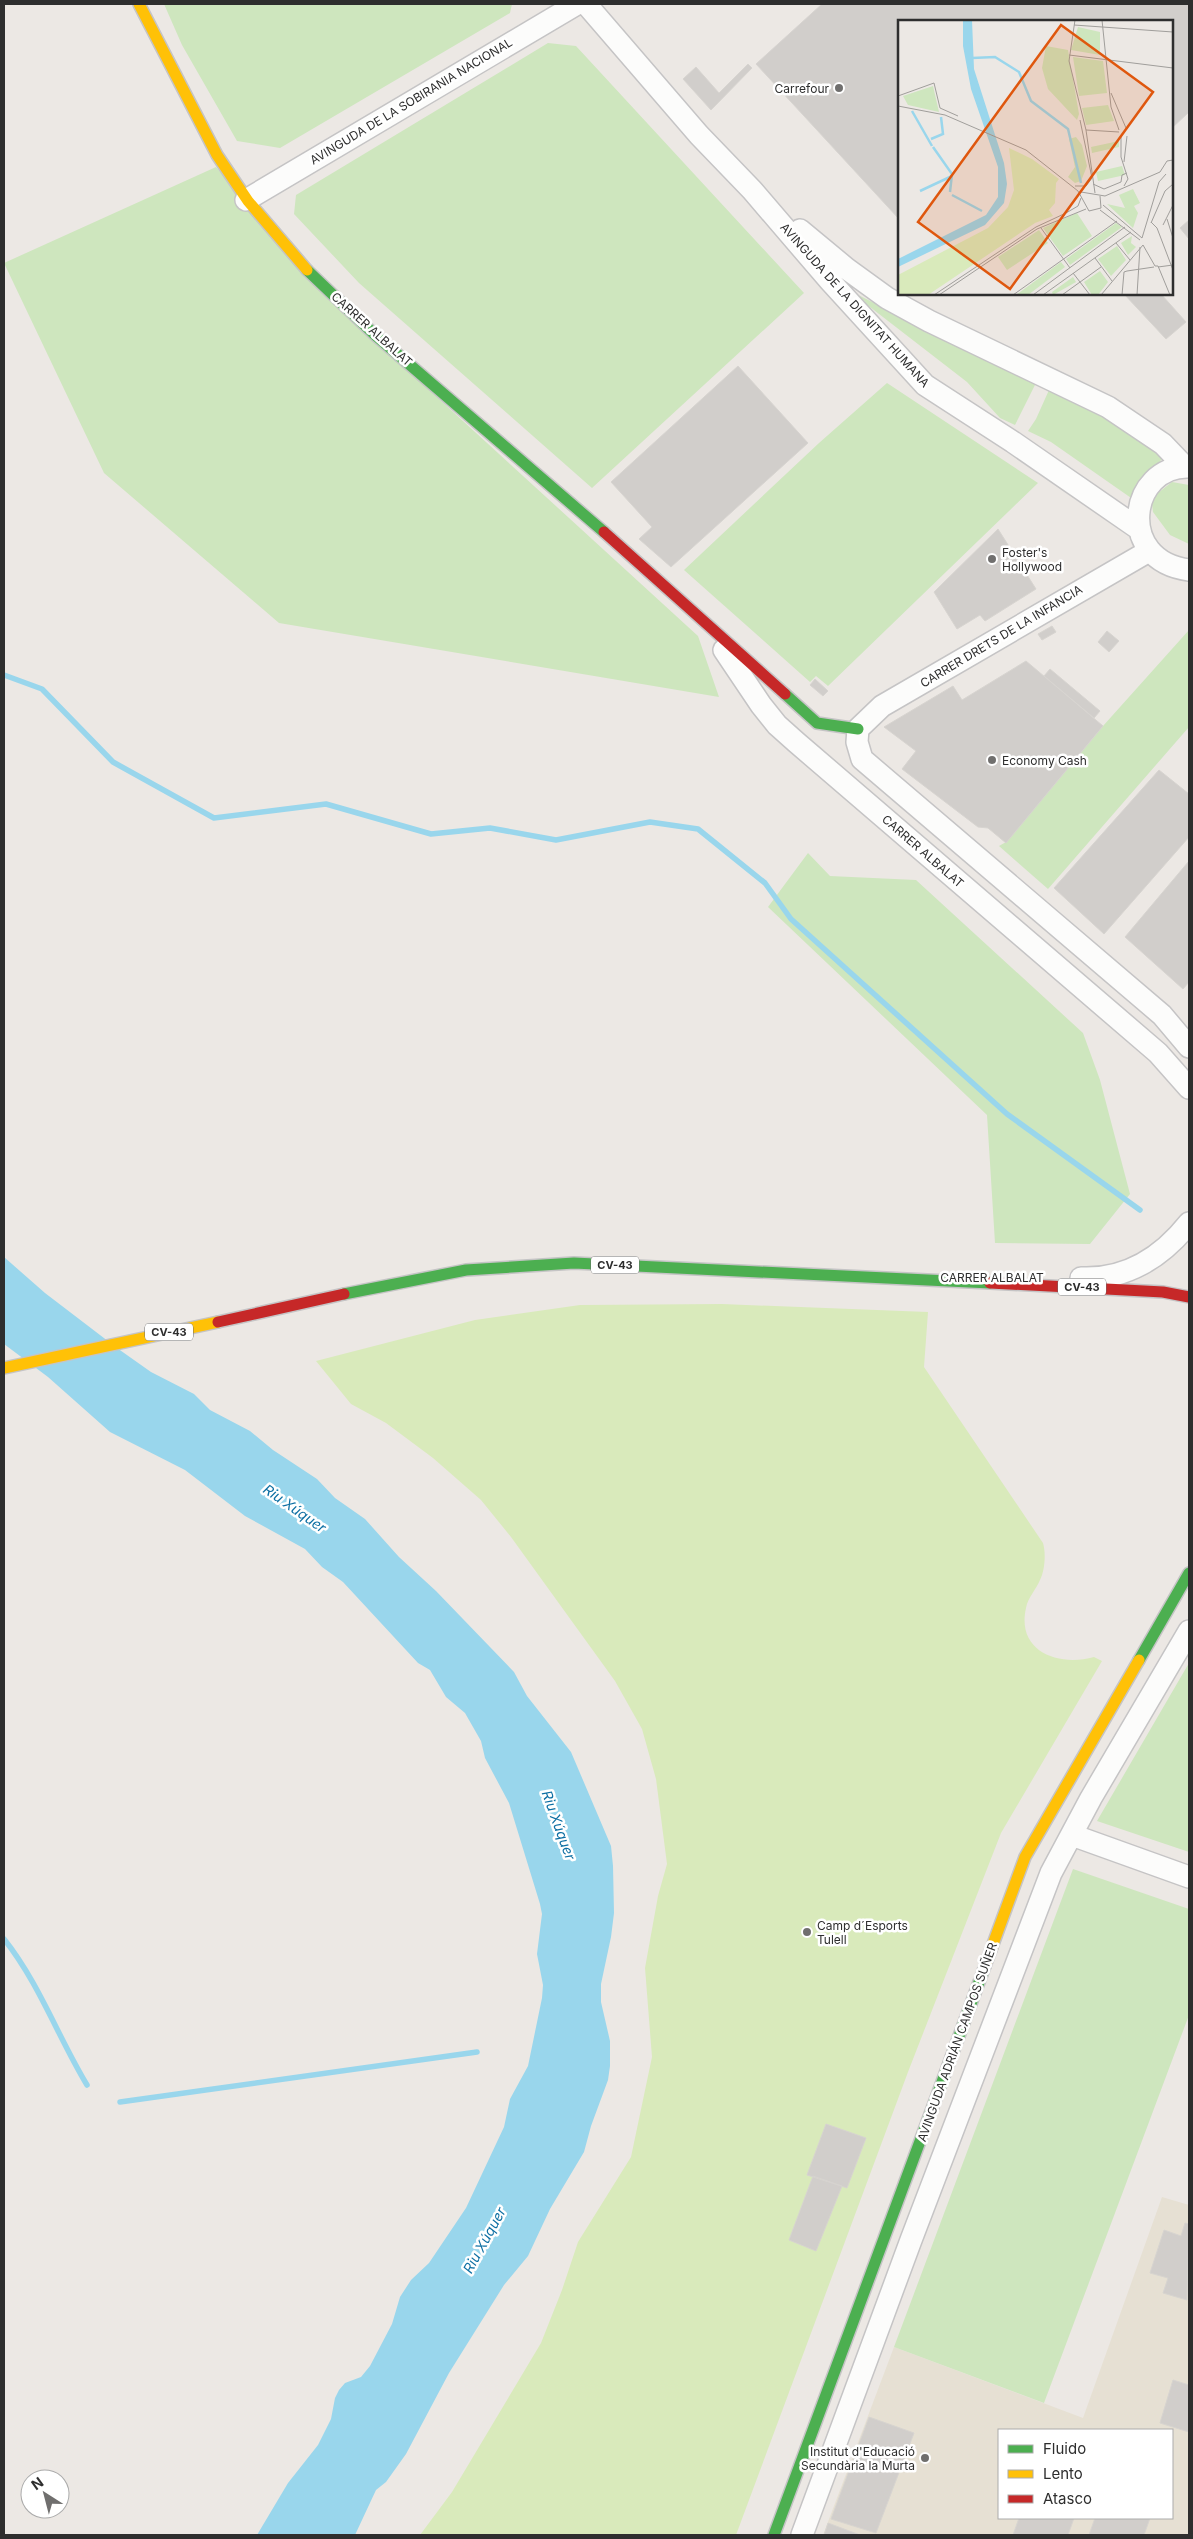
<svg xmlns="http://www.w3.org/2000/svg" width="1193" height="2539" font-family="Inter,sans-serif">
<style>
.education{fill:#e6e0d3;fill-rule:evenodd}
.green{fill:#cee6be}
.pitch{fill:#d9eabb}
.water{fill:#99d6ec}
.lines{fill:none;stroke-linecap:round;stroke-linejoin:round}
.stream{stroke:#99d6ec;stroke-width:5.5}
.building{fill:#d1cecb;stroke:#d7d4d0}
.street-casing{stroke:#c5c4c5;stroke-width:24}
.fast-casing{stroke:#c5c4c5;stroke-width:14}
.slow-casing{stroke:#c5c4c5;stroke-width:14}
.jam-casing{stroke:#c5c4c5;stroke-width:14}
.street{stroke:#fcfcfb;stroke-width:21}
.fast{stroke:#4caf50;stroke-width:11}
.slow{stroke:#ffc107;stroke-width:11}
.jam{stroke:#c62828;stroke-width:11}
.poi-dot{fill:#706f6e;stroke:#fff;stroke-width:2}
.labels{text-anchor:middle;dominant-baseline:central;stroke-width:5;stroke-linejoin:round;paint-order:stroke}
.shield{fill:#fff;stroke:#6d6d6d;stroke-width:1}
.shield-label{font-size:11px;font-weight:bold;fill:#2e2e2e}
.poi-label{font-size:12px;fill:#2e2e2e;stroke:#fff;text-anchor:start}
.street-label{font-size:12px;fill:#2e2e2e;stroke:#fff}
.water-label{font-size:14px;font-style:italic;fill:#0d6fa3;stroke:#fff}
.inset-river{fill:none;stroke:#99d6ec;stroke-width:2.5}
.inset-road{fill:none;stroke:#a09e9b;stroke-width:1}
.view{fill:#df570e;fill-opacity:0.15;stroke:#df570e;stroke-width:2.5}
.inset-edge{fill:none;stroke:#2e2e2e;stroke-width:2.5}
</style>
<rect width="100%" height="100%" fill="#ece8e4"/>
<path class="education" d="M 1162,2197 L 1189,2205 L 1189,2535 L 823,2535 L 894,2347 L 1083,2418 ZM 999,2430 L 1172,2430 L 1172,2518 L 999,2518 Z"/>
<path class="green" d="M 164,4 L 512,4 L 510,13 L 280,148 L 237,141 L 182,45 Z
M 548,43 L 576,46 L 804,293 L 592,488 L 359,283 L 294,214 L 296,195 Z
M 216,167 L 334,303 L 698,636 L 719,697 L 279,623 L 104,473 L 4,263 Z
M 848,290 L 1036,383 L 1015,425 L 1000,418 L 967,382 Z
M 887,383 L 1038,483 L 828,686 L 816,676 L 810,682 L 684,570 L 819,443 Z
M 1049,390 L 1142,435 L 1163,457 L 1134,500 L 1051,442 L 1028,431 L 1036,419 Z
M 1172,482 L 1189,485 L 1189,544 L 1170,535 L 1153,512 L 1152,504 L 1154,496 Z
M 1189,630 L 1189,727 L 1048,889 L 999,846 L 1006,842 L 1103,726 Z
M 808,853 L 830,876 L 916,880 L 1083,1033 L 1100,1080 L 1130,1194 L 1090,1244 L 995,1243 L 987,1115 L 768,907 Z
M 1189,1663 L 1189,1852 L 1097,1821 Z
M 1073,1869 L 1189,1909 L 1189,2015 L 1044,2403 L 894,2347 Z"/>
<path class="pitch" d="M 722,1304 L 928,1312 L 924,1367 L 1043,1543 C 1046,1553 1045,1570 1040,1580 C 1036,1590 1028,1597 1026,1608 C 1016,1652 1059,1667 1094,1657 L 1102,1661 L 1001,1833 L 908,2072 L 736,2535 L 420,2535 L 452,2492 L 541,2343 L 562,2290 L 578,2242 L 631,2157 L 652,2057 L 645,1968 L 658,1896 L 667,1864 L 656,1779 L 642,1729 L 615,1681 L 511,1537 L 481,1500 L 433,1458 L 386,1423 L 351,1404 L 316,1361 L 475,1320 L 580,1305 Z"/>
<path class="water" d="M 4,1257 L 45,1293 L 117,1348 L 151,1372 L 194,1394 L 210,1410 L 250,1431 L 273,1450 L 317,1479 L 335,1498 L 365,1519 L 399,1557 L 436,1591 L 514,1672 L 527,1696 L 571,1752 L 611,1846 L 613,1866 L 614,1913 L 611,1937 L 601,1984 L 601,2002 L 610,2041 L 610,2066 L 608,2080 L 591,2126 L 584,2152 L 550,2209 L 528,2256 L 504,2285 L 449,2373 L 406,2454 L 386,2482 L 376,2490 L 355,2535 L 257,2535 L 288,2483 L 318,2445 L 331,2419 L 335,2398 L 339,2390 L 345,2383 L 361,2377 L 370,2366 L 392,2324 L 400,2297 L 411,2280 L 429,2263 L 466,2208 L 504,2127 L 510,2099 L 528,2066 L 542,1998 L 543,1985 L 537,1954 L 542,1914 L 540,1904 L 509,1803 L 485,1758 L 481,1741 L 465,1713 L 446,1697 L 430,1670 L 418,1663 L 343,1582 L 322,1567 L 305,1549 L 245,1516 L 185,1470 L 110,1432 L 48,1377 L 4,1344 Z"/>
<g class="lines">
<path class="stream" d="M 4,675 L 42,689 L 113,762 L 214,818 L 326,804 L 431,834 L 490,828 L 556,840 L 650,822 L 698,829 L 765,883 L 791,919 L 1007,1114 L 1140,1210
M 4,1939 C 39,1983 58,2037 87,2085
M 120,2102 L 477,2052"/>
</g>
<path class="building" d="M 822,4 L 1189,4 L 1189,112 L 1172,128 L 1172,21 L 899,21 L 899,219 L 756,64 Z
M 748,64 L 752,68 L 711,110 L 683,79 L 696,67 L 719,93 Z
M 1189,220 L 1189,239 L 1180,228 Z
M 1124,294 L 1161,294 L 1186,322 L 1166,339 Z
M 738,366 L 808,443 L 671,567 L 639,539 L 652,527 L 611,482 Z
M 998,529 L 1036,589 L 985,621 L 980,615 L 957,629 L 934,592 Z
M 1052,626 L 1056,632 L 1042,640 L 1038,634 Z
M 1107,631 L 1119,641 L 1109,652 L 1098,642 Z
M 1026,661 L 1103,726 L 1006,843 L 988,828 L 978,827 L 902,769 L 916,751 L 884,727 L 953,686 L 962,700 Z
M 1050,669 L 1100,711 L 1094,718 L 1044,676 Z
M 815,679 L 828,691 L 823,696 L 810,685 Z
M 1159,770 L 1189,794 L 1189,837 L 1104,934 L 1054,888 Z
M 1189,861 L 1189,982 L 1183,989 L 1125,937 Z
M 826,2124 L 866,2138 L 847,2188 L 807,2175 Z
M 813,2176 L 842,2186 L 816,2251 L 789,2240 Z
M 1185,2223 L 1189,2224 L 1187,2300 L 1163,2293 L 1168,2278 L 1150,2273 L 1164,2230 L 1181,2236 Z
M 1173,2380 L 1189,2385 L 1189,2432 L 1160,2423 Z
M 869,2417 L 914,2433 L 876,2533 L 831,2519 Z
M 1019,2518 L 1074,2518 L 1068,2535 L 1013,2535 Z
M 1095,2518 L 1150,2518 L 1144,2535 L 1089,2535 Z
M 828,2523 L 860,2535 L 824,2535 Z"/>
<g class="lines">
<g class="street-casing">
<path id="street" d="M 586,4 L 699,135 L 752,190 L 830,281 L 925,385 L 1013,442 L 1139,529
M 246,200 L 577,4
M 800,230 L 847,269 L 887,298 L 929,321 L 1108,407 L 1163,444 L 1185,467
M 1189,467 C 1129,465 1115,561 1189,570
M 1149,551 L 882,706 L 858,729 L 857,742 L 862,759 L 1162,1015 L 1189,1047
M 724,650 L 761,705 L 777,725 L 796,742 L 1158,1053 L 1189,1088
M 1081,1278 C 1126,1280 1162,1257 1189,1223
M 1072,1835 L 1189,1877
M 802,2535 L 911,2240 L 1051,1873 L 1091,1798 L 1189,1631"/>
</g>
<g class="fast-casing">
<path id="fast" d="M 307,270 L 374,334 L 604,532
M 785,694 L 817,723 L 858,729
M 344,1294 L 466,1270 L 574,1263 L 990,1283
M 1139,1660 L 1189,1573
M 774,2535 L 985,1966"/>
</g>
<g class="slow-casing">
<path id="slow" d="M 139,4 L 217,155 L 248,201 L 307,270
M 4,1368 L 218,1322
M 985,1966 L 1025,1857 L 1139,1660"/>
</g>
<g class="jam-casing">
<path id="jam" d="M 604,532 L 785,694
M 990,1283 L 1163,1292 L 1189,1297
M 218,1322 L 344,1294"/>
</g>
<use href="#street" class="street"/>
<use href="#fast" class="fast"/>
<use href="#slow" class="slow"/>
<use href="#jam" class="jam"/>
</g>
<g class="poi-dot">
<circle cx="839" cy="88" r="5"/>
<circle cx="992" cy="559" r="5"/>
<circle cx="992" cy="760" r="5"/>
<circle cx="807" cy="1932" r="5"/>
<circle cx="925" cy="2458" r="5"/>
</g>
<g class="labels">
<g class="shield">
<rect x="591" y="1256.5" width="48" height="17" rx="4"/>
<rect x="1058" y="1278.5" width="48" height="17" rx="4"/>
<rect x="145" y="1323.5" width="48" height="17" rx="4"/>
</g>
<g class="shield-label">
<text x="615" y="1265">CV-43</text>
<text x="1082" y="1287">CV-43</text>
<text x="169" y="1332">CV-43</text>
</g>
<g class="poi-label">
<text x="829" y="88" text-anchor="end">Carrefour</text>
<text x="1002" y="552">Foster's<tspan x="1002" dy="14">Hollywood</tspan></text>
<text x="1002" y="760">Economy Cash</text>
<text x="817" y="1925">Camp d´Esports<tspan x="817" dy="14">Tulell</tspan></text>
<text x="915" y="2451" text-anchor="end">Institut d'Educació<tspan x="915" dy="14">Secundària la Murta</tspan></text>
</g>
<g class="street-label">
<text transform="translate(411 101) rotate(-31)">AVINGUDA DE LA SOBIRANIA NACIONAL</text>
<text transform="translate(855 305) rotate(48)">AVINGUDA DE LA DIGNITAT HUMANA</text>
<text transform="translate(372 329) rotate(42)">CARRER ALBALAT</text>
<text transform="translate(1001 636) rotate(-31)">CARRER DRETS DE LA INFANCIA</text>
<text transform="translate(923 851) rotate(41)">CARRER ALBALAT</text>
<text x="992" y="1277">CARRER ALBALAT</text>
<text transform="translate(957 2042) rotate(-70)">AVINGUDA ADRIÁN CAMPOS SUÑER</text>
</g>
<g class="water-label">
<text transform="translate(295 1508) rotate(35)">Riu Xúquer</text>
<text transform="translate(559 1825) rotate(70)">Riu Xúquer</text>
<text transform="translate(484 2240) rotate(-61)">Riu Xúquer</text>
</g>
</g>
<g transform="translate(898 20)">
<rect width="275" height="275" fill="#ece8e4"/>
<path d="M 180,7 L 202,12 L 202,35 L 173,30 ZM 148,26 L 170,30 L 181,94 L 179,100 L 150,69 L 144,48 ZM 175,37 L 205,41 L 209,73 L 181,76 ZM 35,66 L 41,92 L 10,85 L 5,76 ZM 210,85 L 216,101 L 188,105 L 184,88 ZM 178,117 L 184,125 L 189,146 L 183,161 L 177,163 L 170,157 L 177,147 L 171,119 ZM 221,121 L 221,127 L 194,133 L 193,127 ZM 224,146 L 227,155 L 200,161 L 198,152 ZM 235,169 L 242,183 L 236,186 L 240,193 L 235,208 L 209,184 L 227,188 L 221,175 ZM 179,193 L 194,216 L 165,236 L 145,208 ZM 218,203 L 224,207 L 172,245 L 168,239 ZM 141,210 L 150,223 L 109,250 L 100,237 ZM 234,216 L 233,223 L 238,227 L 230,235 L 223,223 ZM 219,226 L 228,240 L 213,256 L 200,239 ZM 163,242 L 167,247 L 130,275 L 118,275 ZM 202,251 L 210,262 L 200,275 L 194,275 L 186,262 ZM 175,257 L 178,262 L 155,275 L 154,272 Z" fill="#cee6be"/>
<path d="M 111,128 L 134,139 L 161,159 L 158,163 L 157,183 L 151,190 L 155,196 L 137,203 L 30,275 L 0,275 L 0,255 L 90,208 L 110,187 L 116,170 Z" fill="#d9eabb"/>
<path d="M 65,0 L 74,0 L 76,49 L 106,143 L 109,164 L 106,183 L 87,205 L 0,247 L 0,239 L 88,195 L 100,177 L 100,147 L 73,69 L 65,26 Z" fill="#99d6ec"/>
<path class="inset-river" d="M 74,38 L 97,37 L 121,52 L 133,81 L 170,109 L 183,163M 14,91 L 34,126M 33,119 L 45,114 L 43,97M 35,127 L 54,154 L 52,172M 22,171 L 54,156M 54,175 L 84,191"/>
<path class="inset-road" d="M 177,0 L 171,41 L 188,110 L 197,173M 204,0 L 213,87 L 221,110M 176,5 L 275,12M 171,35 L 275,48M 213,73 L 228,108M 0,76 L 36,63 L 42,88 L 60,96M 0,86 L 47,95 L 128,130 L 180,171 L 191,191 L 203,188 L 202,176M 188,110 L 221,112M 223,116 L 223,137 L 230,159 L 226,166M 226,142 L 229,116M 195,164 L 206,169 L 223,162 L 224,155 L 229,153M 177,166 L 188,166 L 194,158 L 182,100M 183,172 L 207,176 L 262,152 L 269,141 L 275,140M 205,185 L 244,218M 202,190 L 242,220M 168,193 L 180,186 L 183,178M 269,199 L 275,218M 253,202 L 259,208 L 275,250M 253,203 L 267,171 L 275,164M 265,205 L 275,185M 143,208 L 172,248M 244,218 L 261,162 L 268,154M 218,223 L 232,240M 245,225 L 257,246M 197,238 L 214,261M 257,246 L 260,246 L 272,275M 260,247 L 275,245M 229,251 L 256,247M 175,253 L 192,275M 36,275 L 138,207 L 168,193M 41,275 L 139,209 L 188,189M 115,275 L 219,201M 135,275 L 227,207M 145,275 L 233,212M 164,275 L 203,247M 203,275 L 245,225M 224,275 L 226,252 L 229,251M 239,275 L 242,227"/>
<path class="view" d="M 163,5 L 255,72 L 112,269 L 20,202 Z"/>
<rect width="275" height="275" class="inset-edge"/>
</g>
<rect width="1193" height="2539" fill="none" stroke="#2e2e2e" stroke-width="10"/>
<rect x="998" y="2429" width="175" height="90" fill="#ffffff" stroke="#ababab"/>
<rect x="1008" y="2445" width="25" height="8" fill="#4caf50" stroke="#ababab"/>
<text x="1043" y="2454" font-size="15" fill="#2e2e2e">Fluido</text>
<rect x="1008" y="2470" width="25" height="8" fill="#ffc107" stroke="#ababab"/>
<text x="1043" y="2479" font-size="15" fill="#2e2e2e">Lento</text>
<rect x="1008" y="2495" width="25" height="8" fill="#c62828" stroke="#ababab"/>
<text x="1043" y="2504" font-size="15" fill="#2e2e2e">Atasco</text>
<g transform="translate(45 2494) rotate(324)"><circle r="24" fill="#ffffff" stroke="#ababab"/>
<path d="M0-4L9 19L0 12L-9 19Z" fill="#706f6e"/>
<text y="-8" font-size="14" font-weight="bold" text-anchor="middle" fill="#2e2e2e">N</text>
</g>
</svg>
